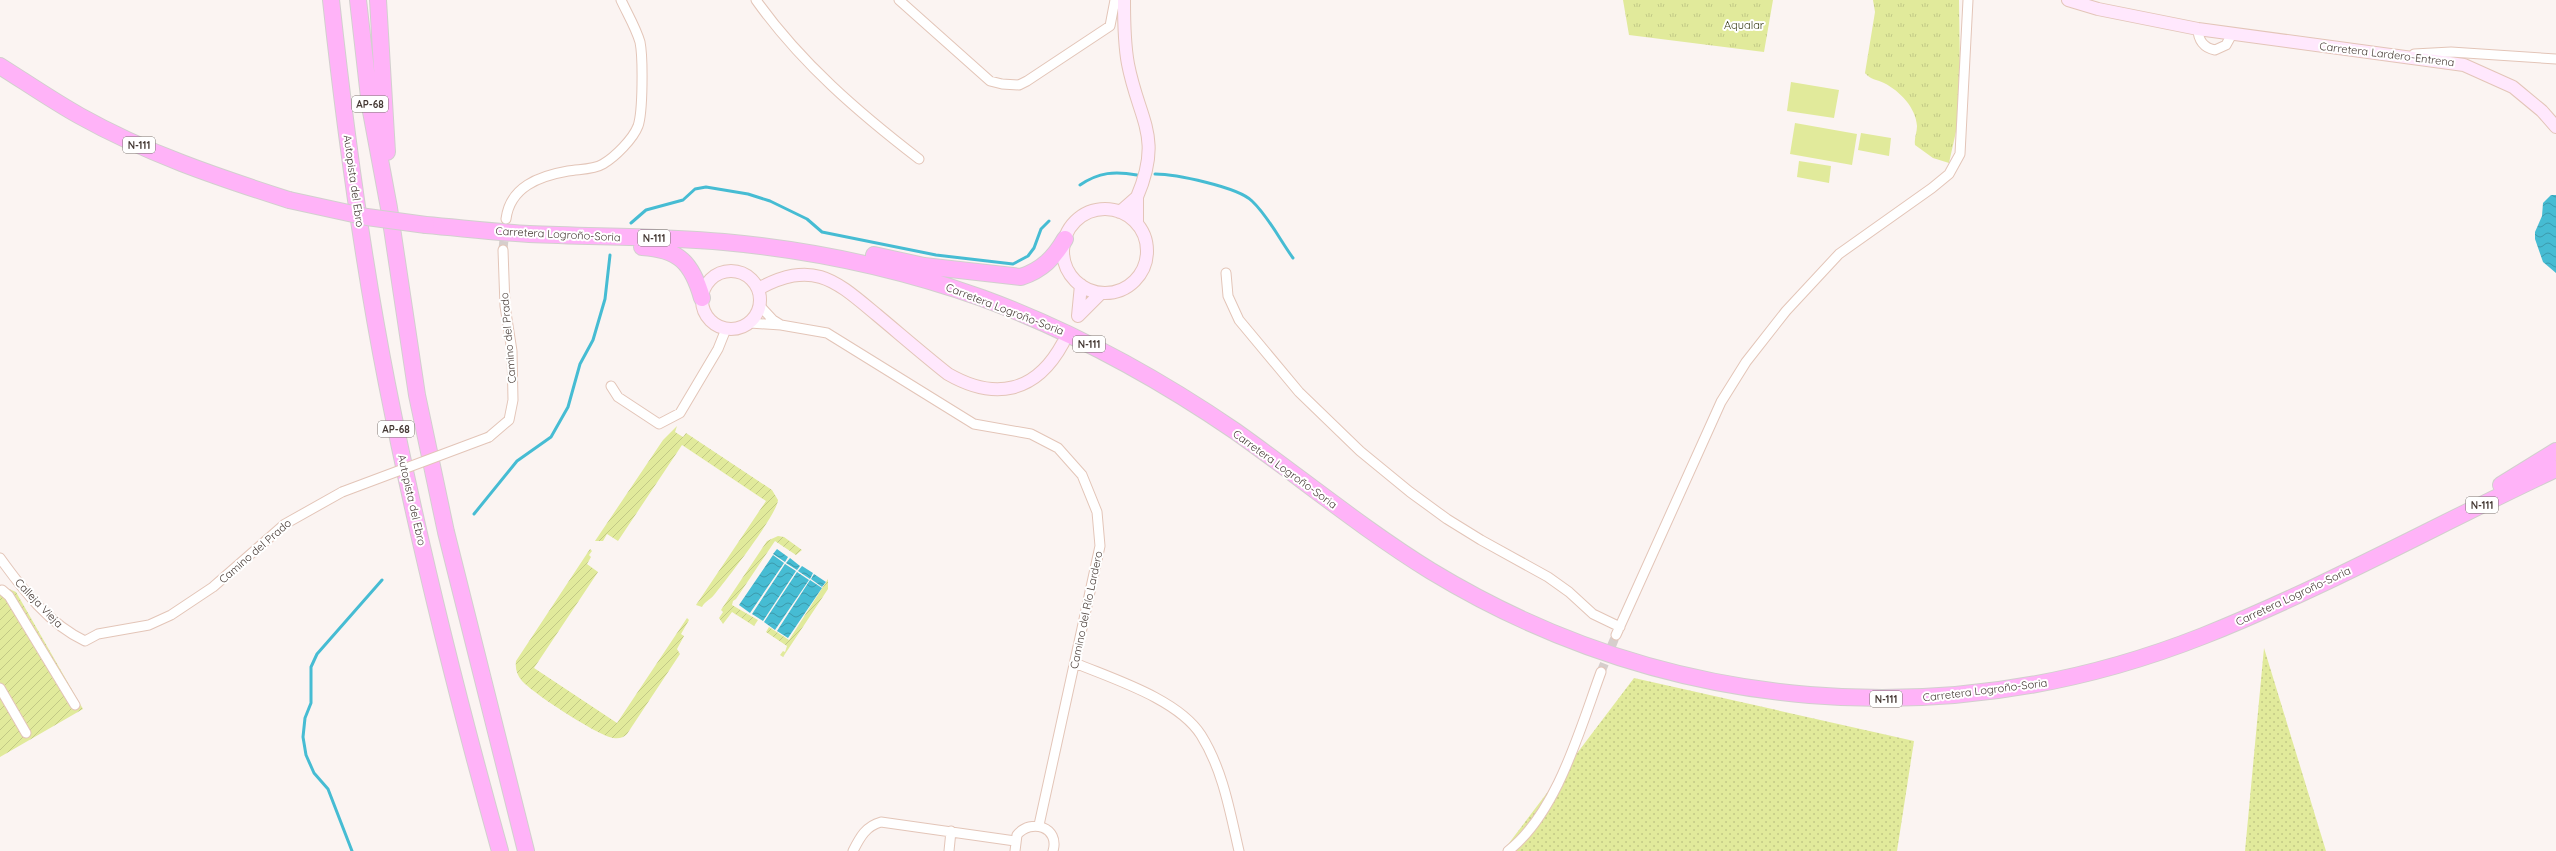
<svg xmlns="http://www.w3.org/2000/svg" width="2556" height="851" font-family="Quicksand,sans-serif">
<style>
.grass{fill:url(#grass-dots)}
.park{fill:url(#park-tufts)}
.garden{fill:url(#garden-furrows)}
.pitch{fill:#e1ea9b}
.water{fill:url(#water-waves)}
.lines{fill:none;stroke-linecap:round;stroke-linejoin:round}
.stream{stroke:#46bcd3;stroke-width:3}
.street-tunnel{stroke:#d6cecc;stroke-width:9;stroke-dasharray:9 4.5;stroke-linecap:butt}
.street-casing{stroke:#e3c5b8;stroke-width:11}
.secondary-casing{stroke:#e3c5b8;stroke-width:14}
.highway-casing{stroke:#d2cfce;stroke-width:18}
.street{stroke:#fff;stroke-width:9}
.secondary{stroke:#ffe8fd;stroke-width:12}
.highway{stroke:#ffb3f8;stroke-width:16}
.street-bridge-casing{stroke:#e3c5b8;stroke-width:11;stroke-linecap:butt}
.highway-bridge-casing{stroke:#d2cfce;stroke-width:18;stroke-linecap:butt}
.street-bridge{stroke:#fff;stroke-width:9}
.highway-bridge{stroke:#ffb3f8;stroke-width:16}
.labels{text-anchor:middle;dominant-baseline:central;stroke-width:4;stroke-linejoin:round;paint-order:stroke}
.shield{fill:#fff;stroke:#7c7470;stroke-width:1}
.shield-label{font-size:10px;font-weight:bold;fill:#443833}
.park-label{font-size:11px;fill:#383b17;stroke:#fff}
.street-label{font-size:11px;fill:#443833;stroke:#fff}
</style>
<defs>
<pattern id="grass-dots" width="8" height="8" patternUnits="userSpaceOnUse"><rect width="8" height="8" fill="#e1ea9b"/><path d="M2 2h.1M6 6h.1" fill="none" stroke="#c2c986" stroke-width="1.8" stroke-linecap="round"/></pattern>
<pattern id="park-tufts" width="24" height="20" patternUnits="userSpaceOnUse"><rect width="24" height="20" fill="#e1ea9b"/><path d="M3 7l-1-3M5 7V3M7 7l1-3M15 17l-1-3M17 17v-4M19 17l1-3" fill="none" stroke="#c2c986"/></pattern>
<pattern id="garden-furrows" width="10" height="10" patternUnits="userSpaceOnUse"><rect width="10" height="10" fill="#e1ea9b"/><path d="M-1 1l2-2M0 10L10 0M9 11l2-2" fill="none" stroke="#c2c986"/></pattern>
<pattern id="water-waves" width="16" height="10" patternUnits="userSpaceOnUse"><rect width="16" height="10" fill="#46bcd3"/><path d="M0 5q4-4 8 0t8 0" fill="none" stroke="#3c9aac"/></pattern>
</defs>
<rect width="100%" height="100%" fill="#fbf4f2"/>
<path class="grass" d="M 2264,648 L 2326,851 L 2245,851 Z
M 1634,678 L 1914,741 L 1897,851 L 1503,851 Z"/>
<path class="park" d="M 1623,0 L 1773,0 L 1764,52 L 1629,35 Z
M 1873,0 L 1959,0 L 1960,74 L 1957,127 L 1949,163 L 1933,158 L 1915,145 C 1914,138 1917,133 1917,126 C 1916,108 1900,91 1884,83 C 1876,79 1871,80 1865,73 L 1875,12 Z"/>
<path class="garden" d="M 677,426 L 675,432 L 683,437 L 686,433 L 772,490 L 778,500 C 777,515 726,580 714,595 C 709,601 705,601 702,607 L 696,605 L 766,501 L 682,445 L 618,541 L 607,534 L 603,541 L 595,541 L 663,440 Z
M 778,536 L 784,537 L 802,550 L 796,555 L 775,541 L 736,599 L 733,601 L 732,605 L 758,620 L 754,626 L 732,612 L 723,624 L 719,618 L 723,612 L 721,610 L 767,541 Z
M 590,549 L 592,551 L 589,555 L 591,557 L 587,564 L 598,572 L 534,668 L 617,723 L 687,618 L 689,620 L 681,634 L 684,636 L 677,649 L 680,654 L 627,734 C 623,738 619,739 613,738 C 597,735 534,694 522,681 C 517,675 515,669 516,661 Z
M 828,579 L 828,589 L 783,657 L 780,655 L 783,651 L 785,652 L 787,646 L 766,632 L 769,627 L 789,640 Z
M 9,589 L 16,592 L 83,709 L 0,757 L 0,595 Z"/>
<path class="pitch" d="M 1791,82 L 1839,90 L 1834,118 L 1787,111 Z
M 1795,123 L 1857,134 L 1852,165 L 1790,154 Z
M 1861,133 L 1891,138 L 1889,156 L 1858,150 Z
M 1799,161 L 1831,166 L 1829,183 L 1797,177 Z"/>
<path class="water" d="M 2551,195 L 2556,195 L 2556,273 L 2543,262 L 2535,239 L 2535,232 L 2542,216 L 2543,203 Z
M 777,549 L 788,557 L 785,562 L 773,554 Z
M 773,555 L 784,563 L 750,613 L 739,605 Z
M 790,558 L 800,566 L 797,570 L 786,563 Z
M 785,564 L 796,571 L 763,621 L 752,614 Z
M 802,566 L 813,573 L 810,579 L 798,571 Z
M 797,572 L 809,580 L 775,630 L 764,622 Z
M 814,574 L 826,582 L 822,587 L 811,579 Z
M 810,580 L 822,588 L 788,638 L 777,631 Z"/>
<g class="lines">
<path class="stream" d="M 1155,174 C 1175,174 1238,187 1252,201 C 1268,216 1280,240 1293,258
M 1080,185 C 1099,172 1115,171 1137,175
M 631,223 L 646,210 L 683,200 L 695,189 L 706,187 L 748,194 L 770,201 L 807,219 L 822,232 L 936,255 L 1013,264 L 1028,256 L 1034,248 L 1041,229 L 1049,221
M 474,514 L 517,461 L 551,437 L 568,407 L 580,364 L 593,340 L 605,299 L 610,255
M 352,851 L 328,789 L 314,773 L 306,755 L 303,737 L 305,718 L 311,703 L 311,667 L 317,654 L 382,580"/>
<path class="street-tunnel" d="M 503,250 L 505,228
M 1601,672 L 1616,635"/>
<g class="street-casing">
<path id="street" d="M 756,0 C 801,63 858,112 919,159
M 899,0 L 990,81 L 1002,84 L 1019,85 L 1027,81 L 1110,26 L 1115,0
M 2198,29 C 2198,40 2204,48 2215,50 L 2226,45 L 2232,34
M 2414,54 L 2451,52 L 2556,59
M 506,219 C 510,187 539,176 568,171 C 579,169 593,170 603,164 C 615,157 633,139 638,126 C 643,112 643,57 640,42 C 636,28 627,13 621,0
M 1226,273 L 1228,296 L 1239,320 L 1299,392 L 1360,451 L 1410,492 L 1447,519 L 1481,540 L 1548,577 L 1569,592 L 1593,614 L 1620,627
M 750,323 L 781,325 L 773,320 L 760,306
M 781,325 L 827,333 L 974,424 L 1031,434 L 1058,448 L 1082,475 L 1097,512 L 1100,546 L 1039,825
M 611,386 L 618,397 L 659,424 L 680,413 L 718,349 L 726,329
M 489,437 L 509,420 L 513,400 L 512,351 L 505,306 L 503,250
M 0,558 C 23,590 49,624 85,641 L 98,634 L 149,625 L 171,615 L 213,587 L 285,524 L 342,492
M 2,590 L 9,596 L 75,705
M 1616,635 L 1721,402 L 1746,362 L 1786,311 L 1839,254 L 1932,188 L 1949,174 L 1960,154 L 1968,0
M 1075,663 C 1113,679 1178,699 1201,735 C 1223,770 1230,812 1239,851
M 0,688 L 26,733
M 853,851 C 860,837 866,826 881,822 L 1015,841
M 949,851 L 951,831
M 1015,851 L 1017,835 C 1031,818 1060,827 1053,851
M 1508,851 C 1557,813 1580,729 1601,672"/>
</g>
<g class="secondary-casing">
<path id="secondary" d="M 1124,0 C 1124,21 1124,43 1128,64 C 1139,121 1163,136 1137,197
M 2068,0 L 2098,9 L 2198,29 L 2464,65 L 2513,87 L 2542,111 L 2556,127
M1063 251a42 42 0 1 1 84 0a42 42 0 1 1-84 0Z
M 1120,212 L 1137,197 L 1137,224
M702 300a29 29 0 1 1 58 0a29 29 0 1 1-58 0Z
M 1081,285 L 1078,316 L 1101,293
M 758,289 C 814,259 835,280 877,315 C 901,335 924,355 948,374 C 995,401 1036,393 1063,343"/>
</g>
<g class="highway-casing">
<path id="highway" d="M 331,0 C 345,129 362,257 387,384 C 418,541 457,697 500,851
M 358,0 L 370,106 L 389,208 L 417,395 L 446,532 L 526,851
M 378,0 L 387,152
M 0,66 C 27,83 53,101 80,116 C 146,153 217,177 289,200
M 426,225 C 461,228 495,232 529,234 C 594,237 660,236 724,242 C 812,250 898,268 982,298 C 1072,331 1156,377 1235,431 C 1300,477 1363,529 1431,571 C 1667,714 1947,737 2203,636 C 2324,588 2438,524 2556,469
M 642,247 C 679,249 692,263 702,298
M 874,255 L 924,266 L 1021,277 C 1042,270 1054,258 1065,239
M 2501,485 L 2556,451"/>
</g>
<use href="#street" class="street"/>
<use href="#secondary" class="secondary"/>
<use href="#highway" class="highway"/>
<g class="street-bridge-casing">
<path id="street-bridge" d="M 342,492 L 489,437"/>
</g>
<g class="highway-bridge-casing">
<path id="highway-bridge" d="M 289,200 L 367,217 L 426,225"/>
</g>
<use href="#street-bridge" class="street-bridge"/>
<use href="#highway-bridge" class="highway-bridge"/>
</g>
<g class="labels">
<g class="shield">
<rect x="352" y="96" width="36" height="16" rx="3"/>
<rect x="123" y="137" width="32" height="16" rx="3"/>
<rect x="638" y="230" width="32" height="16" rx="3"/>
<rect x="1073" y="336" width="32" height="16" rx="3"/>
<rect x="378" y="421" width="36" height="16" rx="3"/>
<rect x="2466" y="497" width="32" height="16" rx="3"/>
<rect x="1870" y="691" width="32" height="16" rx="3"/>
</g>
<g class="shield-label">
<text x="370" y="104">AP-68</text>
<text x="139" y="145">N-111</text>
<text x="654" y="238">N-111</text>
<text x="1089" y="344">N-111</text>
<text x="396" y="429">AP-68</text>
<text x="2482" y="505">N-111</text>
<text x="1886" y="699">N-111</text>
</g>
<g class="park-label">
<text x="1744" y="25">Aqualar</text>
</g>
<g class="street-label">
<text transform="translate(2387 54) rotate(7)">Carretera Lardero-Entrena</text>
<text transform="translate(354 181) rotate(82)">Autopista del Ebro</text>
<text transform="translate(558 234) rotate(3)">Carretera Logroño-Soria</text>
<text transform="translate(1005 309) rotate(21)">Carretera Logroño-Soria</text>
<text transform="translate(508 338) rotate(-95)">Camino del Prado</text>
<text transform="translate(1285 469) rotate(36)">Carretera Logroño-Soria</text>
<text transform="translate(412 500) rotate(77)">Autopista del Ebro</text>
<text transform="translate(255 551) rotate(-41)">Camino del Prado</text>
<text transform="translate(2293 596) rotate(-25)">Carretera Logroño-Soria</text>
<text transform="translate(39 603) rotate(46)">Calleja Vieja</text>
<text transform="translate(1086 610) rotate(-78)">Camino del Río Lardero</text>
<text transform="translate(1985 690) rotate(-7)">Carretera Logroño-Soria</text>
</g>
</g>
</svg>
